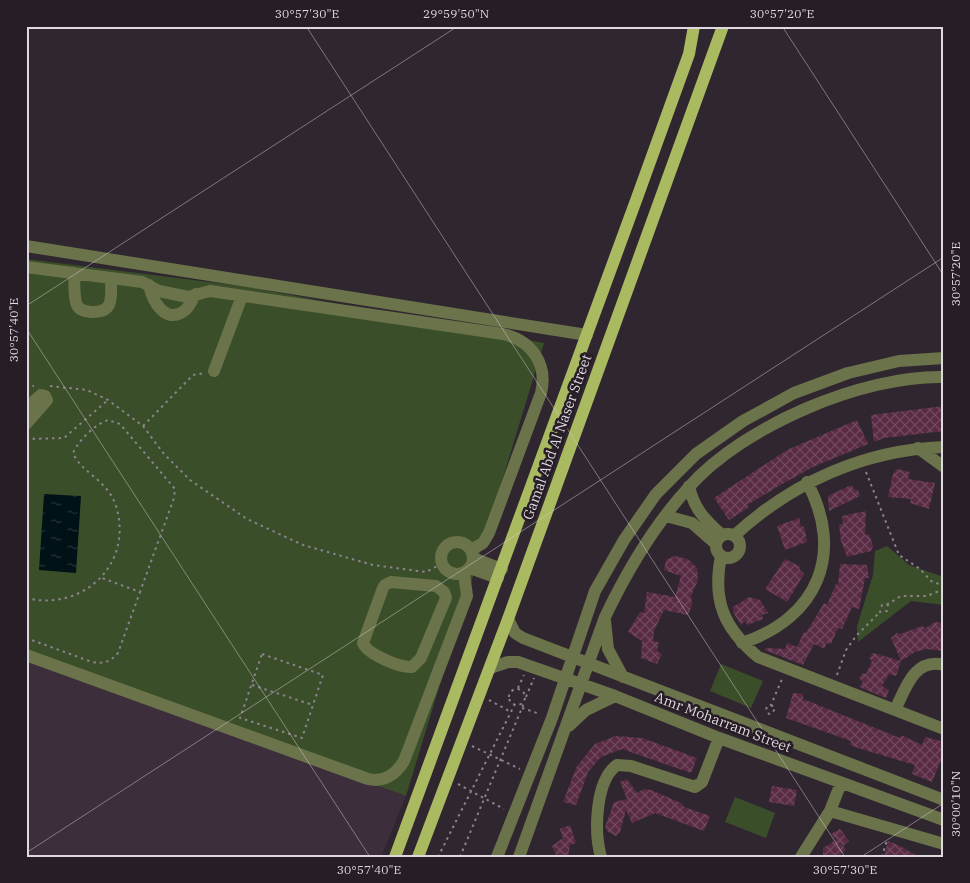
<svg xmlns="http://www.w3.org/2000/svg" width="970" height="883" font-family="'IBM Plex Serif',serif">
<style>
.built{fill:#3d2e3c}
.park{fill:#3a4e2a}
.water{fill:url(#water-ripples)}
.building{fill:url(#building-cross-hatch)}
.lines{fill:none;stroke-linecap:round;stroke-linejoin:round}
.path{stroke:#8b838b;stroke-width:2;stroke-dasharray:2.5 4;stroke-linecap:butt}
.minor{stroke:#6a7349;stroke-width:12}
.major{stroke:#aaba61;stroke-width:12}
.ticks{fill:none;stroke:#dfd8de;stroke-width:1;stroke-opacity:0.45}
.labels{text-anchor:middle;dominant-baseline:central;stroke-width:5;stroke-linejoin:round;paint-order:stroke}
.street-label{font-size:14px;fill:#dfd8de;stroke:#261d26}
.neatline{fill:none;stroke:#dfd8de;stroke-width:2}
.ticks-label{font-size:12px;text-anchor:middle;fill:#dfd8de}
</style>
<defs>
<pattern id="water-ripples" width="26" height="14" patternUnits="userSpaceOnUse" patternTransform="scale(1.25)"><rect width="26" height="14" fill="#001216"/><path d="M2 4q2-2 4 0t4 0M15 11q2-2 4 0t4 0" fill="none" stroke="#253437"/></pattern>
<pattern id="building-cross-hatch" width="8" height="8" patternUnits="userSpaceOnUse" patternTransform="scale(1.25)"><rect width="8" height="8" fill="#5a2b44"/><path d="M0 0l8 8M0 8l8-8" fill="none" stroke="#71495f"/></pattern>
</defs>
<rect width="100%" height="100%" fill="#302630"/>
<path class="built" d="M 26,659 L 406,796 L 381,857 L 26,857 Z"/>
<path class="park" d="M 26,259 L 249,287 L 544,343 L 406,796 L 26,659 Z
M 887,546 L 909,565 L 944,577 L 944,605 L 911,601 L 858,642 L 857,626 L 873,575 L 875,551 Z
M 721,664 L 763,681 L 751,708 L 710,691 Z
M 735,797 L 775,813 L 766,838 L 725,822 Z"/>
<path class="water" d="M 44,494 L 81,496 L 76,573 L 39,570 Z"/>
<path class="building" d="M 944,406 L 944,431 L 884,438 L 874,442 L 871,415 Z
M 857,420 L 868,444 L 813,467 L 784,483 L 747,505 L 749,507 L 729,520 L 714,498 L 787,450 Z
M 897,469 L 910,472 L 908,479 L 935,483 L 929,509 L 910,503 L 911,499 L 888,497 L 893,474 Z
M 851,485 L 855,490 L 858,490 L 860,496 L 829,511 L 828,496 Z
M 866,511 L 865,535 L 869,534 L 873,546 L 871,551 L 847,557 L 841,541 L 839,524 L 843,524 L 842,516 Z
M 799,518 L 801,527 L 803,526 L 805,530 L 807,542 L 785,550 L 777,526 Z
M 675,556 L 688,559 L 697,568 L 698,580 L 691,596 L 692,605 L 688,615 L 664,610 L 654,631 L 653,641 L 659,642 L 657,651 L 662,654 L 657,664 L 641,658 L 642,641 L 628,632 L 640,612 L 644,613 L 647,592 L 675,597 L 681,576 L 664,570 L 666,560 Z
M 785,559 L 801,567 L 799,569 L 804,574 L 787,602 L 765,589 Z
M 840,564 L 867,565 L 869,578 L 865,578 L 859,609 L 852,607 L 842,629 L 838,628 L 831,644 L 826,643 L 825,649 L 814,644 L 803,665 L 765,650 L 765,648 L 785,649 L 787,643 L 797,647 L 804,632 L 806,633 L 824,603 L 827,605 L 836,584 L 838,585 Z
M 749,597 L 760,600 L 768,613 L 762,615 L 763,619 L 748,625 L 745,621 L 741,625 L 733,612 L 733,607 Z
M 935,622 L 944,623 L 944,651 L 926,649 L 915,652 L 901,661 L 891,638 L 897,633 L 901,634 L 922,626 L 926,628 Z
M 873,653 L 901,661 L 896,676 L 889,674 L 882,686 L 889,690 L 886,698 L 859,687 L 863,682 L 859,678 L 863,673 L 866,674 L 872,661 L 869,658 Z
M 793,693 L 803,694 L 803,699 L 900,738 L 901,735 L 922,745 L 925,737 L 944,742 L 944,753 L 932,782 L 912,774 L 915,765 L 858,748 L 850,745 L 851,741 L 786,718 Z
M 616,736 L 642,738 L 697,758 L 691,773 L 622,749 L 601,757 L 588,772 L 576,805 L 563,802 L 577,766 L 595,744 Z
M 627,779 L 637,793 L 644,789 L 651,790 L 681,803 L 684,807 L 710,816 L 704,831 L 655,813 L 632,823 L 626,810 L 620,832 L 616,836 L 608,832 L 605,827 L 614,802 L 627,799 L 620,782 Z
M 772,786 L 797,790 L 794,806 L 769,802 Z
M 570,825 L 576,843 L 570,845 L 568,857 L 557,857 L 552,846 L 563,838 L 560,829 Z
M 840,829 L 849,841 L 843,846 L 846,850 L 837,857 L 823,857 L 823,848 L 836,840 L 831,834 Z
M 888,841 L 900,846 L 919,857 L 884,857 Z"/>
<g class="lines">
<path class="path" d="M 26,386 L 34,386
M 50,386 L 87,390 L 108,400 L 143,426 L 164,454 L 190,480 L 247,519 L 303,545 L 373,565 L 426,572 L 441,564
M 143,426 L 193,375 L 205,373
M 26,439 L 64,438 L 108,400
M 866,472 L 899,555 L 920,569 L 931,581 L 944,586
M 26,598 C 83,612 134,564 116,506 C 107,479 81,473 73,453 C 79,440 94,425 108,420 L 120,424 L 175,489 L 174,498 L 140,592
M 888,604 L 887,611 L 880,612 L 882,605 L 888,604 L 901,596 L 927,596 L 944,589
M 26,638 L 92,662 C 104,664 110,662 118,653 L 140,592 L 102,578
M 262,654 L 323,675 L 302,738 L 240,718 Z
M 837,675 L 846,650 L 856,636 L 880,612
M 252,685 L 313,705
M 518,688 L 524,675
M509 697a8 8 0 1 1 16 0a8 8 0 1 1-16 0Z
M 526,697 L 534,678
M 489,700 L 511,712
M 771,705 L 775,708 L 773,712 L 769,714 L 766,710 L 767,706 L 771,705 L 782,679
M 522,708 L 540,714
M 472,746 L 520,769
M 458,784 L 504,809
M 438,857 L 515,704
M 460,857 L 524,703
M 882,857 L 887,840"/>
<path class="minor" d="M 26,246 L 587,335
M 26,267 L 142,282 L 159,291 L 188,297 L 210,291 L 503,334 C 532,341 548,364 541,393 L 489,533 L 483,543 L 471,550
M 74,273 C 75,282 73,297 77,305 C 80,311 85,311 91,312 C 115,313 111,297 111,278
M 149,285 C 152,300 165,325 184,311 C 190,307 192,299 196,294
M 214,371 L 242,296
M 26,408 L 41,395 L 45,396 L 47,400 L 26,424
M 918,448 L 944,467
M 689,486 C 694,509 705,520 722,535
M 666,516 L 692,523 L 716,544
M716 546a12 12 0 1 1 24 0a12 12 0 1 1-24 0Z
M 735,535 C 793,482 864,450 944,447
M441 558a16 16 0 1 1 32 0a16 16 0 1 1-32 0Z
M 721,556 C 712,601 724,628 758,657 L 944,729
M 473,558 L 502,569
M 470,568 L 498,578
M 391,582 L 436,586 L 444,592 L 446,598 L 421,658 L 412,667 C 400,668 367,654 363,643 L 383,588 L 385,585 Z
M 508,619 L 515,633 L 523,638 L 944,800
M 605,621 L 608,649 L 623,677
M 742,643 C 818,618 845,553 807,482
M 26,655 L 368,779 C 384,783 396,774 404,761 L 467,596 L 464,573
M 490,668 L 508,662 L 518,662 L 615,696 L 719,738 L 944,820
M 895,710 C 905,690 914,657 944,665
M 569,726 L 586,710 L 615,696
M 830,811 L 944,844
M 497,857 L 552,718 L 595,591 L 624,540 L 656,494 L 696,454 L 743,421 L 794,393 L 848,373 L 899,361 L 944,358
M 519,857 L 605,617 C 627,571 654,525 689,487 C 743,426 863,375 944,377
M 601,857 C 594,832 595,781 617,765 L 631,766 L 695,787 L 702,782 L 719,738
M 801,857 L 830,811 L 841,783"/>
<path class="major" d="M 395,857 L 638,195 L 689,54 L 694,26
M 418,857 L 508,619 L 723,26"/>
</g>
<path class="ticks" d="M 306,26 L 845,857M 782,26 L 944,276M 26,306 L 458,26M 26,328 L 370,857M 26,853 L 944,257M 861,857 L 944,803"/>
<g class="labels">
<g class="street-label">
<text transform="translate(557 437) rotate(-70)">Gamal Abd Al Naser Street</text>
<text transform="translate(723 722) rotate(21)">Amr Moharram Street</text>
</g>
</g>
<rect width="970" height="883" fill="none" stroke="#261d26" stroke-width="55"/>
<rect x="28" y="28" width="914" height="828" class="neatline"/>
<g class="ticks-label">
<text x="307" y="18">30°57'30"E</text>
<text x="456" y="18">29°59'50"N</text>
<text x="782" y="18">30°57'20"E</text>
<text transform="translate(956 274) rotate(-90)" y="4">30°57'20"E</text>
<text transform="translate(14 330) rotate(-90)" y="4">30°57'40"E</text>
<text transform="translate(956 804) rotate(-90)" y="4">30°00'10"N</text>
<text x="369" y="874">30°57'40"E</text>
<text x="845" y="874">30°57'30"E</text>
</g>
</svg>
